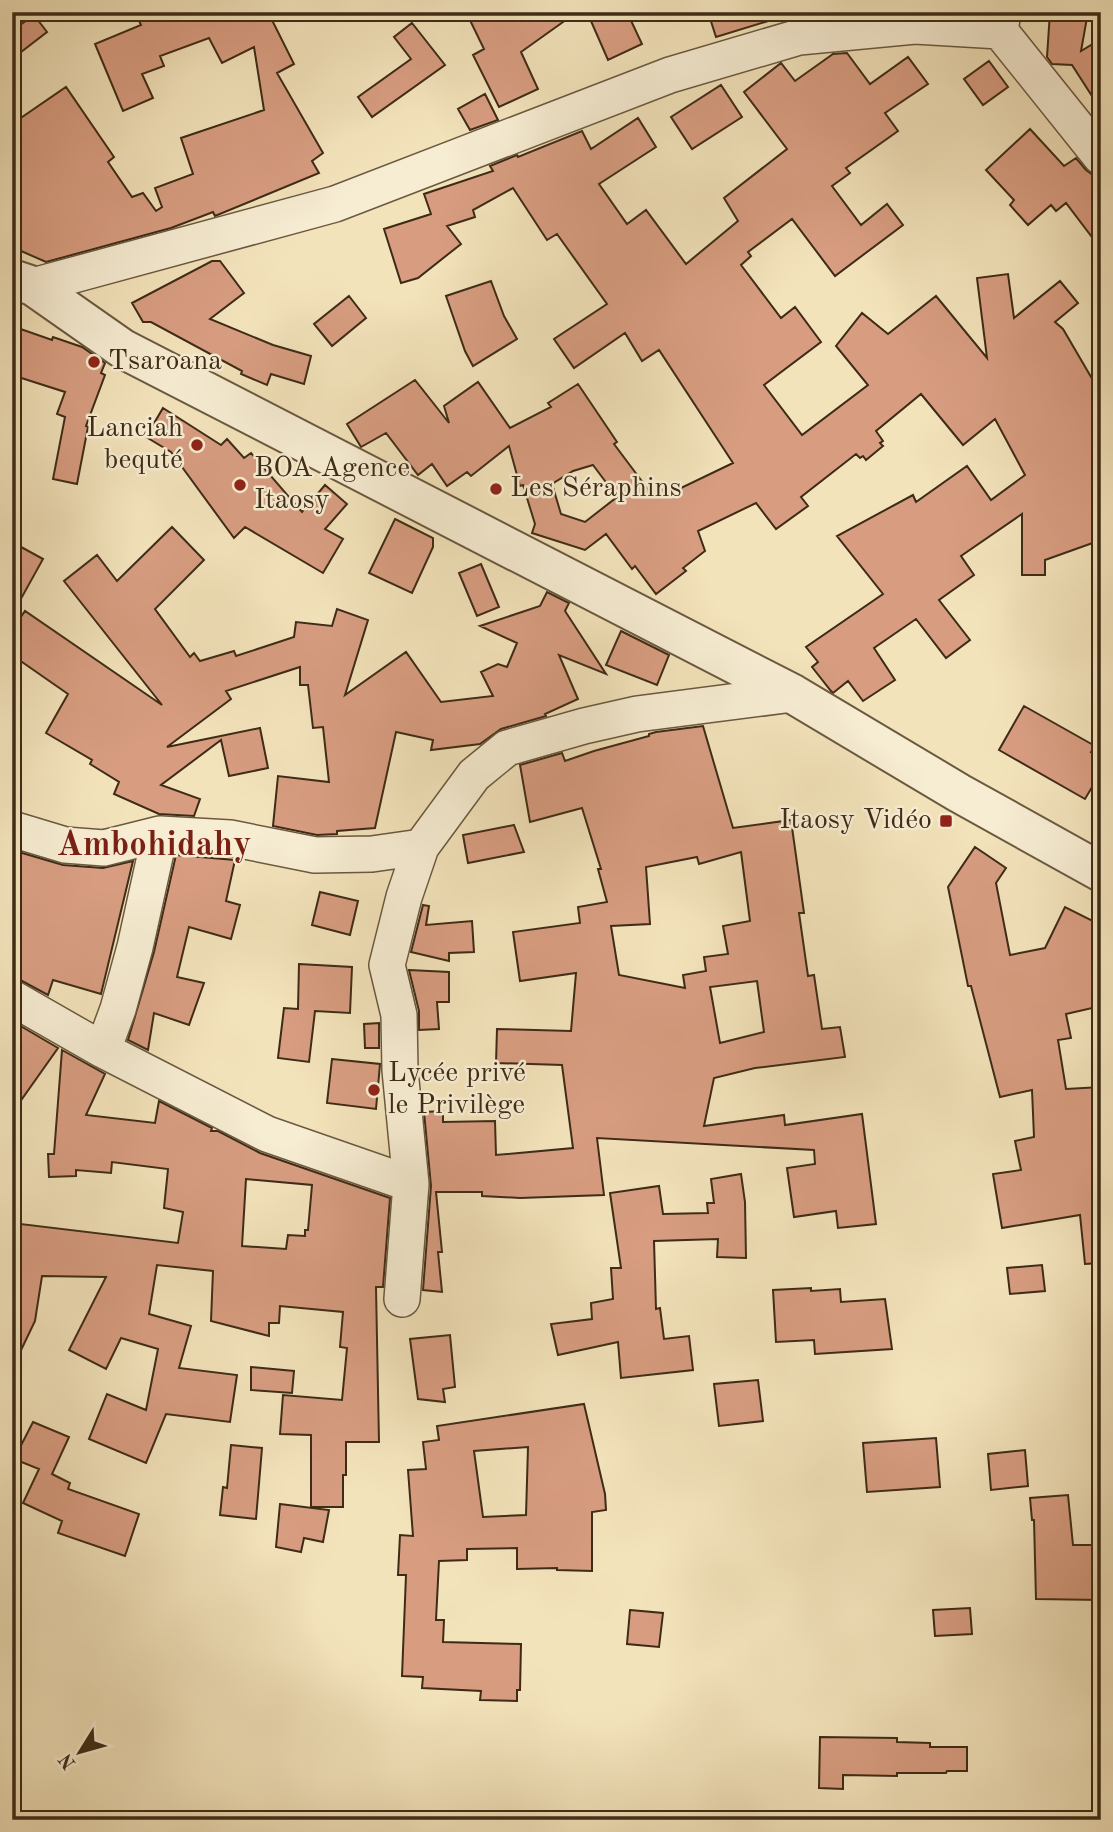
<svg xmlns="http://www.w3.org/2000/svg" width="1113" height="1832" font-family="'Old Standard TT',serif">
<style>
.building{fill:#d89d81;stroke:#3e2b16;stroke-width:2;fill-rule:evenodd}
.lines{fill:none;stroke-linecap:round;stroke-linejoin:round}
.minor-casing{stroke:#6b593f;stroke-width:38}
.tertiary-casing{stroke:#6b593f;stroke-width:42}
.minor{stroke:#f7edd3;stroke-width:35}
.tertiary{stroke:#f7edd3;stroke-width:38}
.poi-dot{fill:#8f2418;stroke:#f7edd3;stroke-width:2.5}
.labels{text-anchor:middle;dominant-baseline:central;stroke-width:5;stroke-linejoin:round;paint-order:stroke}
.poi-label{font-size:28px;fill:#3e2b16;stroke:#f7edd3;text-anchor:start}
.district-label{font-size:35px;font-weight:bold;fill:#7a1f14;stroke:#f7edd3}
</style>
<rect width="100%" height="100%" fill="#f3e3bb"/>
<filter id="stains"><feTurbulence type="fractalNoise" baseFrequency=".00286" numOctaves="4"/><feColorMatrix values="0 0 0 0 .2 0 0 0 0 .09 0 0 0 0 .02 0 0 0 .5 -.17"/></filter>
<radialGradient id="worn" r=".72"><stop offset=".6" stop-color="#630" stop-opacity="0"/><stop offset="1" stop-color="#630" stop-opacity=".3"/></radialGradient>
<path class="building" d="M 135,12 L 268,12 L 294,64 L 277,73 L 323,153 L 312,161 L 319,173 L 215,216 L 213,212 L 171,228 L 46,262 L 12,247 L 12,124 L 66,87 L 114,157 L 108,162 L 132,197 L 143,193 L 156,211 L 162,207 L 155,188 L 193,174 L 181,138 L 264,110 L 254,47 L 222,63 L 209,38 L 160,56 L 164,66 L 142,74 L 153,98 L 123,111 L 95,44 L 141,25 Z
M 466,12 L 577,12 L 521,52 L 538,89 L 499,107 L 473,55 L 484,49 Z
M 587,12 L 627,12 L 642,44 L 608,60 Z
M 708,12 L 777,12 L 778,18 L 716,37 Z
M 1050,12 L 1088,12 L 1081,51 L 1101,39 L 1101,110 L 1072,65 L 1052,64 L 1047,57 Z
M 34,15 L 47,32 L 12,59 L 12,31 Z
M 412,23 L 445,65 L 372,117 L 358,97 L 411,59 L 394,37 Z
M 847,53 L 870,84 L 908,57 L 928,84 L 885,113 L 898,131 L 846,168 L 850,173 L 832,186 L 861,225 L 887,204 L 903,225 L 835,276 L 792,219 L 748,252 L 751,256 L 741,265 L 781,318 L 795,307 L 821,342 L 764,385 L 802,435 L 868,385 L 836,346 L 862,313 L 888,334 L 936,296 L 987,358 L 977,278 L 1008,274 L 1014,318 L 1060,281 L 1078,303 L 1055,322 L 1063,329 L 1101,394 L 1101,540 L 1045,560 L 1045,575 L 1022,575 L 1022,514 L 961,556 L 974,575 L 939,600 L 970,640 L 946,658 L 916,619 L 874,648 L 895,680 L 863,701 L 848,681 L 833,693 L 831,691 L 812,667 L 818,662 L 806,647 L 883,594 L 837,536 L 913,495 L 916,502 L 967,466 L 991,500 L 1025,475 L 995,419 L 963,445 L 921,394 L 876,431 L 883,441 L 880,443 L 883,446 L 866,460 L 863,456 L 860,458 L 856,454 L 801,497 L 808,506 L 776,529 L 756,503 L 698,531 L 705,551 L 683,568 L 686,571 L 656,594 L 635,566 L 632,569 L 606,534 L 585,550 L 532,533 L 535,524 L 523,485 L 520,486 L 509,446 L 471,476 L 467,472 L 447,486 L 432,464 L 418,475 L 386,433 L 361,447 L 347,424 L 415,380 L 449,423 L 444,406 L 478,382 L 510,428 L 551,407 L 548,403 L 578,384 L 617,442 L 614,444 L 653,496 L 674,482 L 679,489 L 733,463 L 659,350 L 642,361 L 625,333 L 574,368 L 554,339 L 607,304 L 557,234 L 547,240 L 513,188 L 473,210 L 475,217 L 447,226 L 461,244 L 418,278 L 401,283 L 384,229 L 431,214 L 424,194 L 493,171 L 490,166 L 517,155 L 518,157 L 582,131 L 591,149 L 638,118 L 656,147 L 599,184 L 627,224 L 646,210 L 686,264 L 738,221 L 724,198 L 787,149 L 744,92 L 781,63 L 795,81 L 833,54 ZM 593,465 L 617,497 L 585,522 L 561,514 L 552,484 L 573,471 Z
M 989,61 L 1008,87 L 983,105 L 964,79 Z
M 721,85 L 742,117 L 692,149 L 671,117 Z
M 485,94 L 498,120 L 470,130 L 458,109 Z
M 1030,129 L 1064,166 L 1076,158 L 1086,170 L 1093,175 L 1101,177 L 1101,249 L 1066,203 L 1056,211 L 1051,205 L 1028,225 L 1010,205 L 1014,200 L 986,170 Z
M 212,261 L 220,261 L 244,293 L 210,319 L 273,345 L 311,356 L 304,384 L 271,374 L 267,385 L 241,374 L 242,371 L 151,322 L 143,322 L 132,303 Z
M 491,281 L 504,316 L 517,339 L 473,366 L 465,351 L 446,296 Z
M 349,296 L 366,318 L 332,346 L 314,324 Z
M 12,326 L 52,340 L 53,337 L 82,347 L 105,363 L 101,373 L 105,375 L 86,426 L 88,427 L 77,484 L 53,479 L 65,417 L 57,414 L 65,392 L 12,375 Z
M 163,408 L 221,445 L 227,439 L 244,458 L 251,453 L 302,512 L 325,485 L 347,504 L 325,529 L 343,539 L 323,573 L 245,527 L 234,538 L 171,452 L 146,437 Z
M 395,519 L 433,538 L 433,547 L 412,593 L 369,573 Z
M 172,527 L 204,560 L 155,609 L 190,657 L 194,653 L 200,661 L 234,651 L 236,656 L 294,637 L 296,622 L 332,626 L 337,609 L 368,620 L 345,695 L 406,652 L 441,702 L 493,696 L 481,672 L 498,664 L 507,667 L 517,643 L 480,626 L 540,606 L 547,592 L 569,603 L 565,611 L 606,674 L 559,655 L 578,699 L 545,714 L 546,716 L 501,729 L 480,744 L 431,750 L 433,740 L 396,732 L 375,828 L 337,831 L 337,834 L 317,835 L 273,826 L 278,776 L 329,782 L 323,727 L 313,728 L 308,685 L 300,685 L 300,667 L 226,691 L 231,699 L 167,747 L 260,728 L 268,768 L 229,776 L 221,740 L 161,785 L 200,799 L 194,816 L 159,814 L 114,794 L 119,782 L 90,764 L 92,760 L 46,733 L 68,694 L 12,655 L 12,630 L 25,611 L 162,705 L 64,581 L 97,555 L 117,581 Z
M 12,542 L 43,559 L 12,615 Z
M 481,564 L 499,607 L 477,616 L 459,573 Z
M 621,631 L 669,655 L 657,685 L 606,665 Z
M 1024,706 L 1095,746 L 1091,752 L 1101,757 L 1101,772 L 1085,799 L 999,750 Z
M 703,726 L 733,828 L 791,820 L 804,913 L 799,913 L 808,976 L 814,975 L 822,1029 L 840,1027 L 845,1057 L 755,1068 L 714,1078 L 704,1126 L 784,1115 L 785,1125 L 862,1114 L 876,1224 L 838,1228 L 836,1211 L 794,1217 L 787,1168 L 815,1164 L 814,1150 L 597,1138 L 604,1195 L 520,1198 L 482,1196 L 482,1192 L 436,1192 L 442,1252 L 438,1252 L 442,1292 L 423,1290 L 431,1186 L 424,1112 L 443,1111 L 443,1122 L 495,1121 L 496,1155 L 573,1148 L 562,1065 L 496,1063 L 497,1029 L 571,1031 L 576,973 L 520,981 L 513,932 L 580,923 L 578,907 L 607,902 L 598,869 L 601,869 L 582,808 L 530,822 L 520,765 L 562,753 L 565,761 L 594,751 L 649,736 L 649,734 L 656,732 ZM 741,852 L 750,921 L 723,926 L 728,954 L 704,957 L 706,971 L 683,975 L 685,988 L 619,975 L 611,926 L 650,924 L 646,867 L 697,857 L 699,864 ZM 757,981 L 764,1032 L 720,1043 L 710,987 Z
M 514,825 L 524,852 L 468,863 L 463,835 Z
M 975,847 L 1006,868 L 996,883 L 1010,955 L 1045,948 L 1065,907 L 1101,925 L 1101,1006 L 1066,1014 L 1071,1038 L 1058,1040 L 1066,1089 L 1101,1087 L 1101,1263 L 1085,1264 L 1080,1215 L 1002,1228 L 993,1174 L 1021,1170 L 1015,1141 L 1034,1137 L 1032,1090 L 1000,1097 L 971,986 L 968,986 L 948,887 Z
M 12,850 L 63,865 L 103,868 L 133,861 L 101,994 L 53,980 L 48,995 L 22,981 L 12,978 Z
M 176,855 L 235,860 L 226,901 L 240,905 L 231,939 L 189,927 L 177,977 L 204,983 L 189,1025 L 154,1013 L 148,1050 L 128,1040 L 154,952 Z
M 320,892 L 358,901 L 350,935 L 312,925 Z
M 423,905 L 429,906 L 426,925 L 472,921 L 474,952 L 449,953 L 449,961 L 411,952 Z
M 299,964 L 352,967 L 350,1013 L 315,1011 L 309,1062 L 278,1058 L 284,1008 L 298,1009 Z
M 409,970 L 449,972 L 449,1002 L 437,1002 L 439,1029 L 419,1030 L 419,1011 Z
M 12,1021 L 58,1048 L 12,1113 Z
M 379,1023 L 379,1048 L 365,1048 L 364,1024 Z
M 62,1050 L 105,1074 L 86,1115 L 155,1123 L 159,1101 L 212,1128 L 211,1131 L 218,1131 L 260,1153 L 390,1198 L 383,1287 L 376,1287 L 379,1442 L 346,1442 L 346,1475 L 343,1475 L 343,1507 L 311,1507 L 311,1435 L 280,1434 L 283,1395 L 342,1400 L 347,1348 L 340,1347 L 343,1312 L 280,1306 L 279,1323 L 269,1323 L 269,1336 L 211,1321 L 213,1271 L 157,1265 L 149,1314 L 191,1326 L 179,1368 L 237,1375 L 230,1422 L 166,1414 L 146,1463 L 89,1439 L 107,1394 L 146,1410 L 158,1349 L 121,1338 L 106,1369 L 69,1350 L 106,1277 L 42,1276 L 35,1321 L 12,1369 L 12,1267 L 16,1267 L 21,1224 L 178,1243 L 183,1212 L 164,1208 L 168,1169 L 112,1162 L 111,1173 L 76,1170 L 76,1176 L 49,1177 L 48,1154 L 54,1154 ZM 246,1179 L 312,1185 L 308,1230 L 305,1230 L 305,1236 L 288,1235 L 286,1249 L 242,1246 Z
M 332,1059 L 380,1064 L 376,1109 L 327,1103 Z
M 741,1174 L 745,1202 L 746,1258 L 717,1257 L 718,1239 L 654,1241 L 656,1309 L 660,1308 L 664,1339 L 689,1336 L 693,1370 L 621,1378 L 618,1342 L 558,1355 L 551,1324 L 592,1319 L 591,1303 L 613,1299 L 611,1268 L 621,1268 L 610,1193 L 659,1186 L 663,1214 L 708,1213 L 707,1203 L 714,1203 L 711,1179 Z
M 1042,1265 L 1045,1291 L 1010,1294 L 1007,1268 Z
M 811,1288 L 811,1291 L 840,1289 L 841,1302 L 885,1299 L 892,1349 L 815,1354 L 814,1340 L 776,1342 L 773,1290 Z
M 450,1335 L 455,1387 L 443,1389 L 445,1402 L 418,1399 L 410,1339 Z
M 251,1367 L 294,1371 L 292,1393 L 251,1390 Z
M 758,1380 L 763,1421 L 719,1426 L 714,1384 Z
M 584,1404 L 605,1494 L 606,1510 L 592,1512 L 592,1571 L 557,1570 L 557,1568 L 517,1569 L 517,1548 L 467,1549 L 467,1560 L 439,1561 L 436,1620 L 444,1620 L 443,1642 L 521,1644 L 520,1690 L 517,1690 L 517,1701 L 480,1700 L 481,1691 L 422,1688 L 423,1677 L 402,1676 L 406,1575 L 398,1575 L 400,1535 L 413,1536 L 408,1470 L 426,1469 L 423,1442 L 439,1440 L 437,1426 ZM 528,1447 L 526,1515 L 483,1517 L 474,1451 Z
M 33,1422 L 69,1437 L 52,1474 L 70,1483 L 68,1489 L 139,1514 L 125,1556 L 58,1533 L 62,1521 L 23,1503 L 39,1469 L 14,1459 Z
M 936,1438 L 940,1487 L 867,1492 L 863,1443 Z
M 231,1445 L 262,1448 L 256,1519 L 220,1515 L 223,1487 L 227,1488 Z
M 1025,1450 L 1028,1486 L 991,1490 L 988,1454 Z
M 1068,1495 L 1073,1545 L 1101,1545 L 1101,1600 L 1036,1599 L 1034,1520 L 1032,1520 L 1030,1498 Z
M 280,1504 L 329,1510 L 323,1542 L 304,1538 L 301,1552 L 276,1547 Z
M 970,1608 L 972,1634 L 935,1636 L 933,1610 Z
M 630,1610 L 663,1613 L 659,1647 L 627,1644 Z
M 820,1737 L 897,1738 L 897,1742 L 930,1743 L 930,1747 L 967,1747 L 967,1771 L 947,1771 L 946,1773 L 897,1773 L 897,1776 L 843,1775 L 843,1789 L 819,1788 Z"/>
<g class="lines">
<g class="minor-casing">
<path id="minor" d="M 989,12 L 1000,31 L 1101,157
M 33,286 L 335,204 L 670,75 L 799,37 L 915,26 L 1000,31 L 1003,12
M 12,829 L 65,845 L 104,848 L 160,834
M 12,998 L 103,1050 L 267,1134 L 411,1184 L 402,1299
M 103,1050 L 118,1009 L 135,947 L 160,834 L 230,838 L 315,855 L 372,854 L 421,847
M 411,1184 L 400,1070 L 399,1015 L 387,965 L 404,897 L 421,847 L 474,775 L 507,748 L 584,726 L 637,714 L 793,694"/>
</g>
<g class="tertiary-casing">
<path id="tertiary" d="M 12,279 L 33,286 L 123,349 L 793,694 L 959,793 L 1101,872"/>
</g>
<use href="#minor" class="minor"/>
<use href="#tertiary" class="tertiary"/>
</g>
<g class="poi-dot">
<circle cx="94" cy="362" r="7"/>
<circle cx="197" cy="445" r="7"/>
<circle cx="240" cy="485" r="7"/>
<circle cx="496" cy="489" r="7"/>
<rect x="939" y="814" width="14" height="14" rx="3.5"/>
<circle cx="374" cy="1090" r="7"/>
</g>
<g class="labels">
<g class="poi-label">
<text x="108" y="362">Tsaroana</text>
<text x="183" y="429" text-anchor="end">Lanciah<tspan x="183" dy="32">bequté</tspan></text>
<text x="254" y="469">BOA Agence<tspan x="254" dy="32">Itaosy</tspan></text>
<text x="510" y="489">Les Séraphins</text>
<text x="932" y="821" text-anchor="end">Itaosy Vidéo</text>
<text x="388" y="1074">Lycée privé<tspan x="388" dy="32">le Privilège</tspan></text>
</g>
<g class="district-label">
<text x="154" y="845">Ambohidahy</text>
</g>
</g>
<rect width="1113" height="1832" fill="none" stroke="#f3e3bb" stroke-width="42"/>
<rect x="14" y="14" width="1085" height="1804" fill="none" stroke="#3e2b16" stroke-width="3.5"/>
<rect x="21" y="21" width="1071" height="1790" fill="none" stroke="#3e2b16" stroke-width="2"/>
<g transform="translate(80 1752) rotate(233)" stroke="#f7edd3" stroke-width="5" paint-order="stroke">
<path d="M0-5L12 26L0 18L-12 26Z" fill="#3e2b16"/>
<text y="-10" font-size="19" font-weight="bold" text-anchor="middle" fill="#3e2b16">N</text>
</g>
<rect width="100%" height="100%" filter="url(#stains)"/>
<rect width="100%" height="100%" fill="url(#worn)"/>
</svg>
